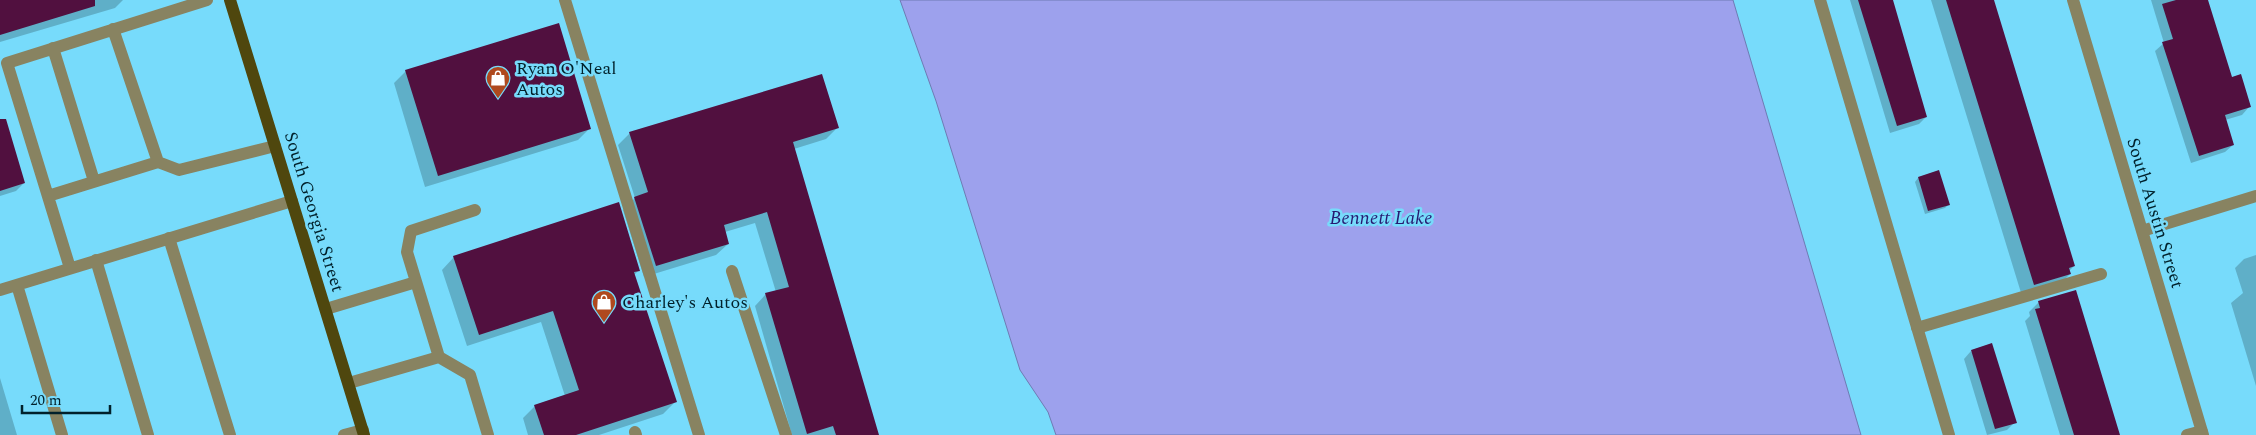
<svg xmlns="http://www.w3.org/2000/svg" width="2256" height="435" font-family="Spectral,serif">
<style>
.water{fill:#9da1ed;stroke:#6e7bb3}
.shadow{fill:#0003}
.building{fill:#51103f}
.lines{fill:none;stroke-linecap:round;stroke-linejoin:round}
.minor{stroke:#888361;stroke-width:12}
.major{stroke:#4f470e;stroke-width:12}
.labels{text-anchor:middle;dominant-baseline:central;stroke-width:5;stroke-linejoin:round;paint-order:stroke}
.poi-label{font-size:18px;fill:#01212b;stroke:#77dbfb;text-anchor:start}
.street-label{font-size:18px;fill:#01212b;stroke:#77dbfb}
.water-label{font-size:19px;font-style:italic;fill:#271970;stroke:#77dbfb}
</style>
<rect width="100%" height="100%" fill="#77dbfb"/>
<path class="water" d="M 900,0 L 1733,0 L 1861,435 L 1056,435 L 1048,412 L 1020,370 L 936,101 Z"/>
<path class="shadow" d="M 0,0 L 123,0 L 115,8 L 0,42 Z
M 1850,0 L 1891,0 L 1926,117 L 1919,124 L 1890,133 Z
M 1931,0 L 1993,0 L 2074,266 L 2069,271 L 2070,274 L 2058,286 L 2022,296 Z
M 2151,0 L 2207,0 L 2231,79 L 2249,107 L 2242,115 L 2225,120 L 2233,145 L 2225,152 L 2191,163 L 2155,51 L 2164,43 Z
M 406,71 L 590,128 L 578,140 L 425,187 L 394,83 Z
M 837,128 L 826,139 L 794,149 L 877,435 L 792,435 L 755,306 L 766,294 L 776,292 L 755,223 L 725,232 L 728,244 L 716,255 L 644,277 L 623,210 L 635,198 L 618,145 L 630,133 Z
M 0,150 L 24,183 L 16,191 L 0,196 Z
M 1918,178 L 1949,204 L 1945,208 L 1925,214 L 1915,182 Z
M 2256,255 L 2256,386 L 2231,303 L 2243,293 L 2235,268 L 2244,259 Z
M 454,257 L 639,270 L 634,275 L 675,402 L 663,414 L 599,435 L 528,435 L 523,418 L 535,406 L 565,396 L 541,322 L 467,346 L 442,270 Z
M 2039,302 L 2119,435 L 2060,435 L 2025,321 L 2030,316 L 2029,312 Z
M 1971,351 L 2015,422 L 2007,430 L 1987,435 L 1964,359 Z
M 0,378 L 17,435 L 0,435 Z"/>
<path class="building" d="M 0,0 L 95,0 L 95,6 L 0,35 Z
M 1858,0 L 1893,0 L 1927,117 L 1897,126 Z
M 1946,0 L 1994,0 L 2075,266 L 2069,268 L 2071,274 L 2034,285 Z
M 2176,0 L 2208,0 L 2232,77 L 2241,74 L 2251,107 L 2225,115 L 2234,145 L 2199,156 L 2162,42 L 2173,39 L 2162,4 Z
M 559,23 L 591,129 L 438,176 L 405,70 Z
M 822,74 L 839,128 L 793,142 L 879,435 L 836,435 L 833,426 L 807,434 L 765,293 L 789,287 L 767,212 L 724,225 L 729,244 L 656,266 L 634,197 L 648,192 L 629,132 Z
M 0,119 L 6,119 L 25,183 L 0,191 Z
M 1939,170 L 1950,205 L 1928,211 L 1918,177 Z
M 619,202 L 640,271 L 634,272 L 677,402 L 576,435 L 544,435 L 534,405 L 579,390 L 553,311 L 479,335 L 453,256 Z
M 2076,290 L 2120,435 L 2074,435 L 2035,309 L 2040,308 L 2038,301 Z
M 1992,343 L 2017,423 L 1995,429 L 1971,350 Z"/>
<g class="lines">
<path class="minor" d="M 565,0 L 699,435
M 1820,0 L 1949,435
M 2073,0 L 2203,435
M 53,48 L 94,181
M 158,162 L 179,170 L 275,146
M 48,196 L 158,162 L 113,29
M 475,210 L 411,231 L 407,252 L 439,357 L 470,375 L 488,435
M 2142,231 L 2256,196
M 169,238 L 230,435
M 96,260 L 148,435
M 70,268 L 7,63 L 207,0
M 732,271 L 786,435
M 17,285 L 62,435
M 0,290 L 292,201
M 326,309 L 416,282
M 1917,328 L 2101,274
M 349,383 L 439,357
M 635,432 L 636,435
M 344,435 L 363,430
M 2187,435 L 2202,431"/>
<path class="major" d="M 230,0 L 364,435"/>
</g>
<defs>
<g id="shop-pin" transform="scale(1.25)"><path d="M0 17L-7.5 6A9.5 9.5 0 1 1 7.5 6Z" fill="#af491e" stroke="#77dbfb"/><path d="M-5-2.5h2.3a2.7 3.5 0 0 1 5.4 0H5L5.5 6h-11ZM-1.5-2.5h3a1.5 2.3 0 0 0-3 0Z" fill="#fff"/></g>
</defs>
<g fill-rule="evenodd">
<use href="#shop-pin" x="498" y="78"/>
<use href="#shop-pin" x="604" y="302"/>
</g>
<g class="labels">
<g class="poi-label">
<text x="516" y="68">Ryan O'Neal<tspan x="516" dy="21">Autos</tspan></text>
<text x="622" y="302">Charley's Autos</text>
</g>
<g class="street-label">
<text transform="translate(314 212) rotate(73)">South Georgia Street</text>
<text transform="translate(2155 213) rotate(73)">South Austin Street</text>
</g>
<g class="water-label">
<text x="1381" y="218">Bennett Lake</text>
</g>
</g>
<path d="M22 405v8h88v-8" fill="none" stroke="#01212b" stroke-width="2.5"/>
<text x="30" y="405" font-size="15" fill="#01212b" stroke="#77dbfb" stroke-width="4" paint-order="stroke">20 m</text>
</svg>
